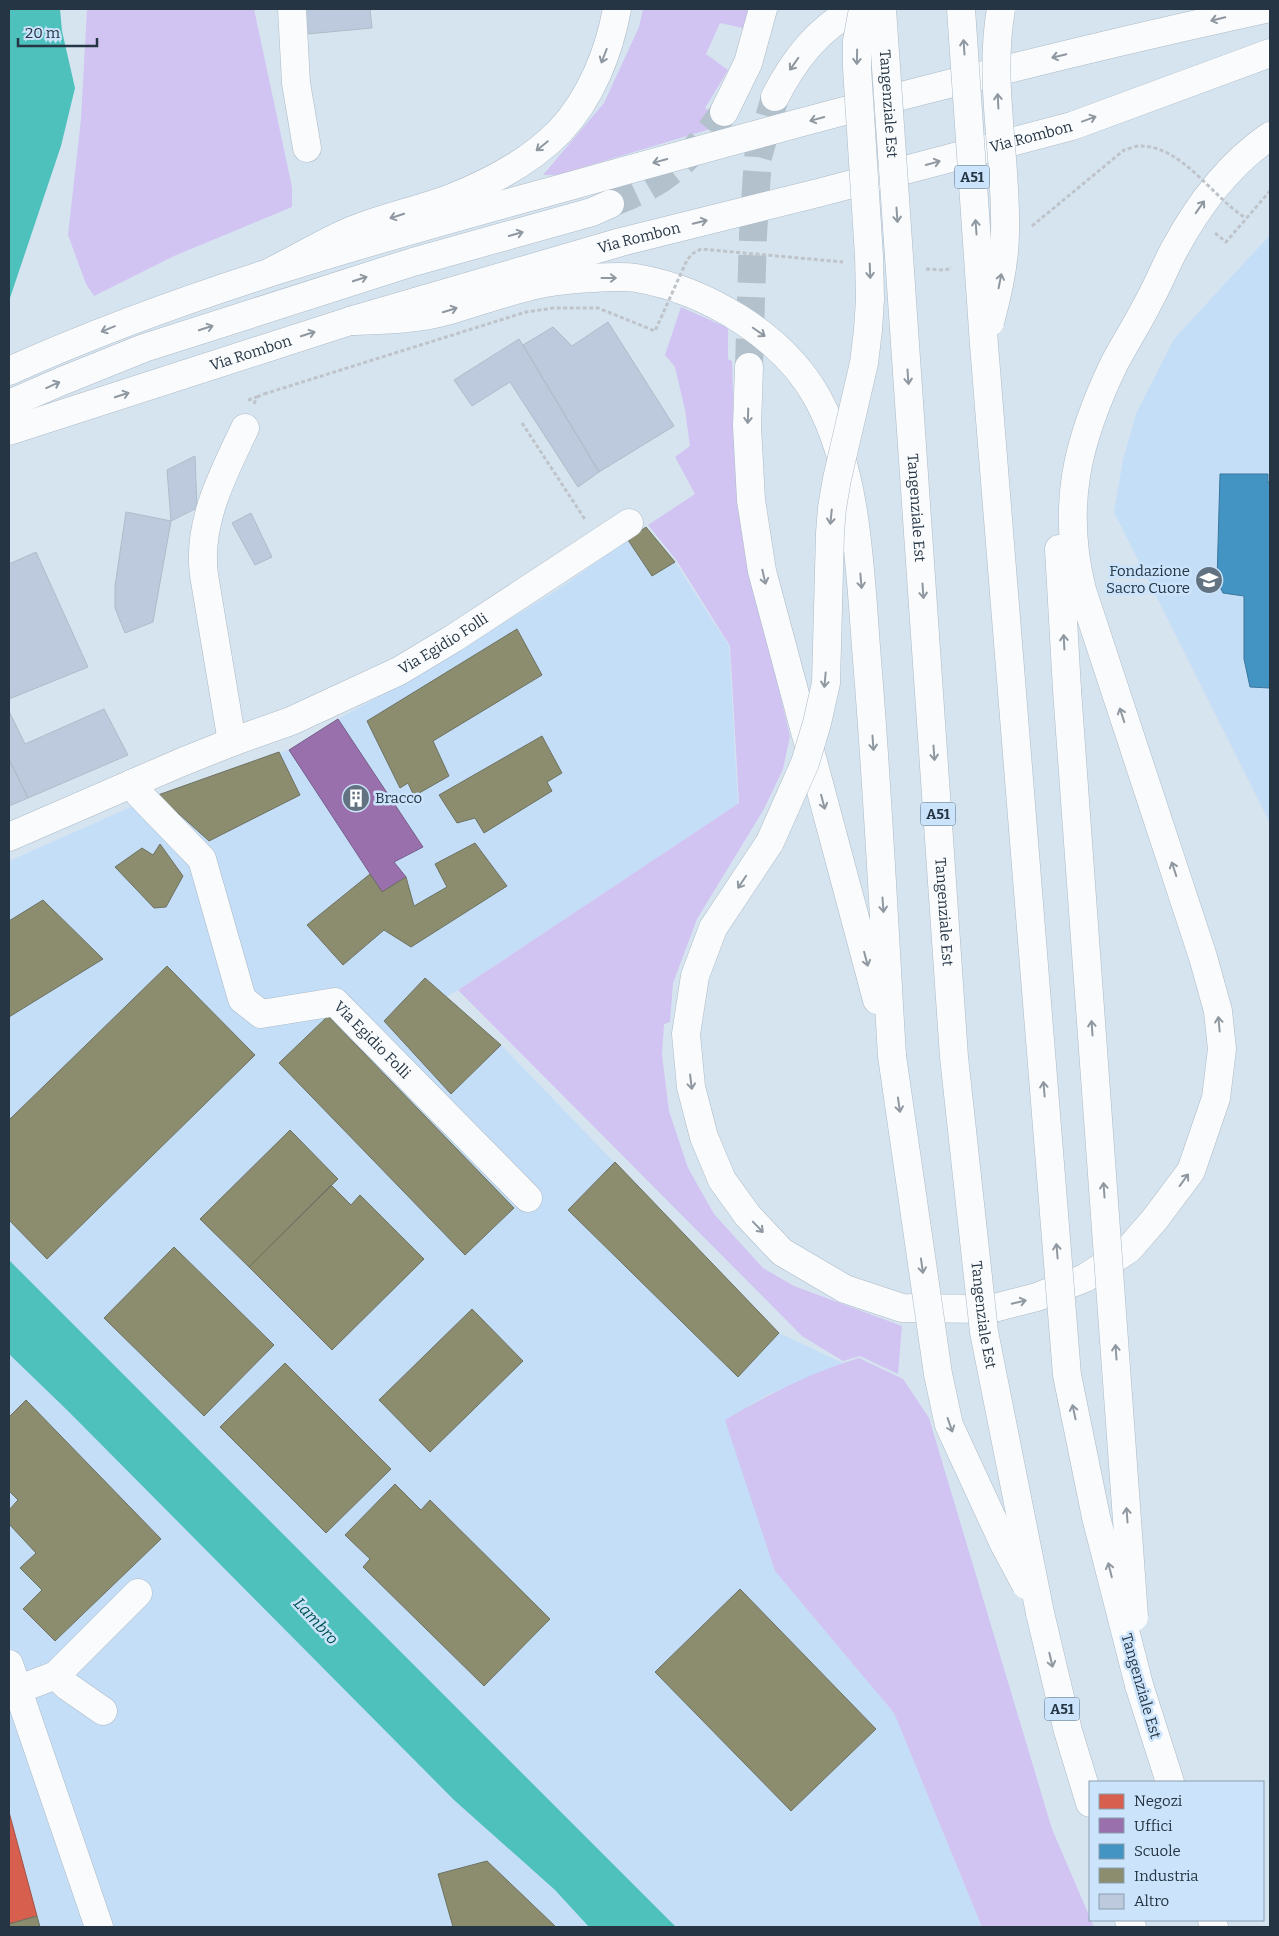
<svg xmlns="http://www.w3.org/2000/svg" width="1279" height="1936" font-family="Bitter,serif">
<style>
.built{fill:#c4def7}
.green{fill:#d1c4f2}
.water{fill:#4ec1bc}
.shops{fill:#d6604d;stroke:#a1534a}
.offices{fill:#9970ab;stroke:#765e8c}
.schools{fill:#4393c3;stroke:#3a779d}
.industry{fill:#8c8c6e;stroke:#6d7261}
.building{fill:#bdcade;stroke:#b1bbc8}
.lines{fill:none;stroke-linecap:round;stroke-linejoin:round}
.highway-tunnel{stroke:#b3c1cd;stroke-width:28;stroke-dasharray:28 14;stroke-linecap:butt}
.minor-casing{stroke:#acbac6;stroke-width:29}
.major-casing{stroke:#acbac6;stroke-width:29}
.highway-casing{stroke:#acbac6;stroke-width:29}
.path{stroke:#bfc4ca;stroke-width:3;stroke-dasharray:4 2.5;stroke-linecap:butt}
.minor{stroke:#f9fbfd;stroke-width:28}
.major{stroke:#f9fbfd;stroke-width:28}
.highway{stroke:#f9fbfd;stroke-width:28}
.highway-bridge-casing{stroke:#acbac6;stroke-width:29;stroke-linecap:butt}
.path-bridge{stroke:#bfc4ca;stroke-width:3;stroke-dasharray:4 2.5;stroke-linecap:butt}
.highway-bridge{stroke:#f9fbfd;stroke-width:28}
.oneway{stroke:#8f98a0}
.labels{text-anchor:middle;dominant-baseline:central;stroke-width:5;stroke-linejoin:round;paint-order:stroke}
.shield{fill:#cce4fb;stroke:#576a7a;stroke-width:1}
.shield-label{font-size:14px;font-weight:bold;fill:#253543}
.street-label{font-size:15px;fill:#253543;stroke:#cce4fb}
.poi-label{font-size:15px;fill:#253543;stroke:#cce4fb;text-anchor:end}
.water-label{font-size:16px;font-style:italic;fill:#00534d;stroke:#cce4fb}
</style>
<rect width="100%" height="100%" fill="#d6e4f0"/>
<path class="built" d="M 1270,235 L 1270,823 L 1114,512 L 1123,460 L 1136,414 L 1174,339 Z
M 646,527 L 675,562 L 729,646 L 738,804 L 447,997 L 501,1045 L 779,1333 L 843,1363 L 767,1395 L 726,1420 L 775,1571 L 894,1713 L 982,1927 L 676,1927 L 9,1260 L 9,861 L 158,795 L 289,750 L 338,719 L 431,668 L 556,591 Z
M 9,1354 L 68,1411 L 454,1800 L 555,1890 L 589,1927 L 9,1927 Z"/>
<path class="green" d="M 87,9 L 254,9 L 292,187 L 292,207 L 174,256 L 94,296 L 86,284 L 68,235 L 81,119 Z
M 643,9 L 752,9 L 743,28 L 720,23 L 706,54 L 728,70 L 705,108 L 727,124 L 557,175 L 543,175 L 604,103 L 639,27 Z
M 681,307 L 728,328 L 728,359 L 732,361 L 735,449 L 750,570 L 790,736 L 783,769 L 764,809 L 697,919 L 673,983 L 670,1022 L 664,1024 L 662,1055 L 669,1111 L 688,1168 L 714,1214 L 763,1268 L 794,1286 L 902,1326 L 898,1374 L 860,1356 L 843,1361 L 802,1336 L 458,990 L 739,803 L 730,646 L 677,561 L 648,525 L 695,494 L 675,457 L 690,446 L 685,410 L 675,367 L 665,355 Z
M 859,1358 L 903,1379 L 929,1418 L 1052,1829 L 1094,1927 L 982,1927 L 894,1713 L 775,1571 L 725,1420 C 767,1395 812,1372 859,1358 Z"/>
<path class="water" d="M 9,9 L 60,9 L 62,31 L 75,88 L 61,146 L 9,301 Z
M 9,1260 L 676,1927 L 589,1927 L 555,1890 L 454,1800 L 68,1411 L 9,1354 Z"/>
<path class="shops" d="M 9,1812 L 37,1916 L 9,1924 Z"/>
<path class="offices" d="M 338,719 L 423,847 L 394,862 L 406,877 L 382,892 L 289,750 Z"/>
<path class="schools" d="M 1220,474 L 1268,474 L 1268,482 L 1270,482 L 1270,688 L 1250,687 L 1244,659 L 1244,596 L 1223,593 L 1217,581 Z"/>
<path class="industry" d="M 646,527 L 675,562 L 652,576 L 628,540 Z
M 517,629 L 542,675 L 433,741 L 449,776 L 414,796 L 408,783 L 400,788 L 367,721 Z
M 542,736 L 562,773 L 547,782 L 552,791 L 484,833 L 475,818 L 457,823 L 439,795 Z
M 279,752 L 300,795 L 209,841 L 158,795 Z
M 475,843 L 507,886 L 411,947 L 384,930 L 343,965 L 307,925 L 370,874 L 382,892 L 406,877 L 414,906 L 447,887 L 435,864 Z
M 160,844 L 183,876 L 166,907 L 154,908 L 115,867 L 142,848 L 153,855 Z
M 43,900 L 103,959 L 9,1017 L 9,921 Z
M 167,966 L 255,1055 L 47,1259 L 9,1220 L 9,1120 Z
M 425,978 L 501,1045 L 451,1094 L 384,1021 Z
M 328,1016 L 514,1208 L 465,1255 L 279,1063 Z
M 290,1130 L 338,1179 L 249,1267 L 200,1219 Z
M 615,1162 L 779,1333 L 738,1377 L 568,1210 Z
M 331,1185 L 351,1205 L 360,1195 L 424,1259 L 332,1350 L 249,1267 Z
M 174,1247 L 274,1345 L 204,1416 L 104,1318 Z
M 472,1309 L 523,1361 L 430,1452 L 379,1400 Z
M 285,1363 L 391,1469 L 326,1533 L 220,1427 Z
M 26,1400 L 161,1539 L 55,1641 L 23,1609 L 42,1590 L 20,1568 L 36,1553 L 9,1524 L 9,1510 L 18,1500 L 9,1491 L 9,1417 Z
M 395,1484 L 421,1510 L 430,1500 L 550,1619 L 484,1686 L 363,1567 L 370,1559 L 345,1535 Z
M 740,1589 L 876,1729 L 791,1811 L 655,1672 Z
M 487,1861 L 556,1927 L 453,1927 L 438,1874 Z
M 37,1916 L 40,1927 L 9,1927 L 9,1924 Z"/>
<path class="building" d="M 305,9 L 370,9 L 372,28 L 307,34 Z
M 608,322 L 674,426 L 599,472 L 523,345 L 553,327 L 572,346 Z
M 519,339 L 599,472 L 578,487 L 510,382 L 472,406 L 454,380 Z
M 195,456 L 197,508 L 171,521 L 167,470 Z
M 126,512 L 171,521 L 153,622 L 125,633 L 115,608 L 115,586 Z
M 251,513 L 272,557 L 255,565 L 232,523 Z
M 36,552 L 88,667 L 9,699 L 9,564 Z
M 104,709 L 128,755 L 28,798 L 9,759 L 9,711 L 25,744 Z
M 9,759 L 28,798 L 9,806 Z"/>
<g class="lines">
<path class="highway-tunnel" d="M 610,204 C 623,198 637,193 649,186 C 681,169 704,140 724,112
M 749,367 L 753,235 L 758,157 L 775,97"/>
<g class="minor-casing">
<g id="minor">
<path d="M 292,9 L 296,83 L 307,148"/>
<path d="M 232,742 L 204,575 C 197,523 223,474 245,428"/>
<path id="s1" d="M 133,783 L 139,794 L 202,859 L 242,999 L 261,1014 L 335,1002 L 528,1198"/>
<path id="s2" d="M 9,837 L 182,762 L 232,742 L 291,721 L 399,671 L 454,638 L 629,523"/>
<path d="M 9,1664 L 99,1927"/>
<path d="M 56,1675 L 67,1686 L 103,1711"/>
<path d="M 17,1690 L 56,1675 L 138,1593"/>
</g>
</g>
<g class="major-casing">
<g id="major">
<path d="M 9,371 C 191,289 384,237 577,184 C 805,120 1034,59 1265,9"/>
<path id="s3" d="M 9,431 L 350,321 L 621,242 L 818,193 L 1072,126 L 1270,53"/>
</g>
</g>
<g class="highway-casing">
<path id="highway" d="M 775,97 C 794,60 818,28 856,9
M 724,112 L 748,63 L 763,9
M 272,271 C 299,258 326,241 353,230 C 385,217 419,210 451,198 C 489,183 531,161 560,131 C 591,98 609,52 617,9
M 350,321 C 379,320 410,320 439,313 C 467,306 495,295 524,288 C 547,281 571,279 594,278 C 607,277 623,276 636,278 C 706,290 784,336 818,399 C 859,475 860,575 867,660 C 878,792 884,924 892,1056
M 749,367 L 747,426 L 751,500 L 762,571 L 877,1000
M 9,404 L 62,381 L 144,348 L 413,262 L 592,212 L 610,204
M 1059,549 L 1067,690
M 770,842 L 713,928 L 695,976 L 686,1034 L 691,1087 L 704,1137 L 722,1180 L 748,1216 L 782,1252 L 845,1289 L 902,1308 L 990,1309 L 1037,1297 L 1085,1278 L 1129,1249 L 1155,1219 L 1191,1171 L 1216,1098 L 1222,1049 L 1218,1011 L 1203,957 L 1082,590 C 1061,506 1077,441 1114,364 C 1125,343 1138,323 1149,301 C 1158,285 1165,267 1174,250 C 1197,207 1229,164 1270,136
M 1040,1613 L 1068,1731 L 1090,1803
M 1139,1685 L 1170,1782
M 1129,1920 L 1132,1927
M 1212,1920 L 1214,1927"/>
</g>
<path class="path" d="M 1215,233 L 1226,242 L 1270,191
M 257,397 L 264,394
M 248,400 L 257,397 L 254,404
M 522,423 L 586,521"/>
<use href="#minor" class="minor"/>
<use href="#major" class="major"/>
<use href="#highway" class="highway"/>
<g class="highway-bridge-casing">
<g id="highway-bridge">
<path id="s4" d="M 882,9 L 954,1057 L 984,1332 L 1040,1613"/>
<path d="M 961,9 L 984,345 L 1067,1375 L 1096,1517 L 1139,1685"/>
<path d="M 990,322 C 998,293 1005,263 1005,232 C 1007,158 988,83 1001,9"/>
<path d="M 1067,690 L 1134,1617"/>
<path d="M 770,842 L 805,763 L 817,723 L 826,683 L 830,533 L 832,508 L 837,479 L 864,363 L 868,330 L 870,299 L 869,256 L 857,68 L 857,41 L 863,9"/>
<path d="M 892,1056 L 938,1374 L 949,1425 L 1004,1544 L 1026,1585"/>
</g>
</g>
<path class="path-bridge" d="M 1032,226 L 1124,150 C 1129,149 1137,145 1142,146 C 1183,147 1214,199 1246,218
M 926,269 L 945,270 L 952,268
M 264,394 L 526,312 L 554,308 L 598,308 L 655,331 L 687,260 L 692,254 L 701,249 L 843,262"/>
<use href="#highway-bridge" class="highway-bridge"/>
</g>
<defs><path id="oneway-shaft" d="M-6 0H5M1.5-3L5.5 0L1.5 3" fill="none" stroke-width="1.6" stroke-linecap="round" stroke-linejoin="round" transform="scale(1.25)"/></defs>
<g class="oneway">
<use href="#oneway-shaft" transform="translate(1218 19) rotate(167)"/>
<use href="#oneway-shaft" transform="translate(964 47) rotate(-94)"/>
<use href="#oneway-shaft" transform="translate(604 56) rotate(111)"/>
<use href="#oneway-shaft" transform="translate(1059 56) rotate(167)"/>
<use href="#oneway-shaft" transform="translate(857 57) rotate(91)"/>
<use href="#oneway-shaft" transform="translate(794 64) rotate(125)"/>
<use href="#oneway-shaft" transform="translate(998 101) rotate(-93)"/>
<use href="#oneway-shaft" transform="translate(817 119) rotate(165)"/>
<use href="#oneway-shaft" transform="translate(1089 119) rotate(-20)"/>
<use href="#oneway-shaft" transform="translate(542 146) rotate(141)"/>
<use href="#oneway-shaft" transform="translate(660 161) rotate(165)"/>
<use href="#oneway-shaft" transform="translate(933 163) rotate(-15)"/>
<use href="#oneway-shaft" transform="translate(1200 207) rotate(-55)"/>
<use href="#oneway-shaft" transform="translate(897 215) rotate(86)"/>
<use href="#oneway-shaft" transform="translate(397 216) rotate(162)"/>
<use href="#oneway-shaft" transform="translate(700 222) rotate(-14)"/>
<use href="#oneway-shaft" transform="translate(976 227) rotate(-94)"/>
<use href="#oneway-shaft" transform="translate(516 234) rotate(-16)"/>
<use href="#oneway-shaft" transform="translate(870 271) rotate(88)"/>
<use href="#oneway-shaft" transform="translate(609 278)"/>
<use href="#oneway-shaft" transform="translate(360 279) rotate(-18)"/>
<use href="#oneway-shaft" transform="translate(1000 281) rotate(-79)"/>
<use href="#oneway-shaft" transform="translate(450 310) rotate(-17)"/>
<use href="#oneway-shaft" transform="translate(206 328) rotate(-18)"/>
<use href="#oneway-shaft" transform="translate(108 329) rotate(158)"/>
<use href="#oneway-shaft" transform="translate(759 332) rotate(35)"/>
<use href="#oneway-shaft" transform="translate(308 334) rotate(-18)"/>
<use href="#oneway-shaft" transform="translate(908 377) rotate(86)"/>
<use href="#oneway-shaft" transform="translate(53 385) rotate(-24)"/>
<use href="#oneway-shaft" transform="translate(122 395) rotate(-18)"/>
<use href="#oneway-shaft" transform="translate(748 416) rotate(92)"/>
<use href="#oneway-shaft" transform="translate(831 517) rotate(96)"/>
<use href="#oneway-shaft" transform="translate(764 577) rotate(77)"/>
<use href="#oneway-shaft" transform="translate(861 581) rotate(85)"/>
<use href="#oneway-shaft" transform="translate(923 591) rotate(86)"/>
<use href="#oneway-shaft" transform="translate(1064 642) rotate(-93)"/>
<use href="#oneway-shaft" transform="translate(825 680) rotate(95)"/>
<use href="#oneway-shaft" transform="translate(1122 715) rotate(-108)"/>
<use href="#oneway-shaft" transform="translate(873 743) rotate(86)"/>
<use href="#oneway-shaft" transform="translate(934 753) rotate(86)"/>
<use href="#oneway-shaft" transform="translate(823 802) rotate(75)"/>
<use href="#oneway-shaft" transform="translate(1174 869) rotate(-108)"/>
<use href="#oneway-shaft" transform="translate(742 882) rotate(124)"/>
<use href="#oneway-shaft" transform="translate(883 905) rotate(86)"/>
<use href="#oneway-shaft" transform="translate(866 959) rotate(75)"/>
<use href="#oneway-shaft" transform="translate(1219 1024) rotate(-95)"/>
<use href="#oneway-shaft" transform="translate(1092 1028) rotate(-94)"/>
<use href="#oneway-shaft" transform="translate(691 1082) rotate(83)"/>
<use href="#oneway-shaft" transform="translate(1044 1089) rotate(-95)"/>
<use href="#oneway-shaft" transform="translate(899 1105) rotate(82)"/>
<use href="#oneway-shaft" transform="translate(1184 1180) rotate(-54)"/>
<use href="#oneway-shaft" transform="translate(1104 1190) rotate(-94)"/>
<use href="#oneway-shaft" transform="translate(758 1227) rotate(46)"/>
<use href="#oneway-shaft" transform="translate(1057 1251) rotate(-95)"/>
<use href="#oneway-shaft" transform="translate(922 1266) rotate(82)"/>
<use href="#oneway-shaft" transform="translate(1019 1302) rotate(-14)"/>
<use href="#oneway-shaft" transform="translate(1116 1352) rotate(-94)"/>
<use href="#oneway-shaft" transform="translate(1074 1412) rotate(-102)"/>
<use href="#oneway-shaft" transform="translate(950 1425) rotate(71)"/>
<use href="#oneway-shaft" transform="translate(1127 1515) rotate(-94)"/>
<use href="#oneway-shaft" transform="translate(1110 1570) rotate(-104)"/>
<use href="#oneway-shaft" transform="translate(1051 1660) rotate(77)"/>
</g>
<defs>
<g id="school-disc" transform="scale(1.4375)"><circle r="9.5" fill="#637280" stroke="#cce4fb"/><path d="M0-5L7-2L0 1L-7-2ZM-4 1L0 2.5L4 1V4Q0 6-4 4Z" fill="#fff"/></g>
<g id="building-disc" transform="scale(1.4375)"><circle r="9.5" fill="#637280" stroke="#cce4fb"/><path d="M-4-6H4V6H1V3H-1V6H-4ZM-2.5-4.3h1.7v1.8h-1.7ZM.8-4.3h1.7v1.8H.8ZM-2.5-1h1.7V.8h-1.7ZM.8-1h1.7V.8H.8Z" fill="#fff"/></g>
</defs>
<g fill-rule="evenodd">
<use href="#school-disc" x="1209" y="580"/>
<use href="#building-disc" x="356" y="798"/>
</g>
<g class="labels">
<g class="shield">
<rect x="954.5" y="165.5" width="35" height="23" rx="4"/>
<rect x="920.5" y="802.5" width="35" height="23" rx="4"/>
<rect x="1044.5" y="1697.5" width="35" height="23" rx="4"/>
</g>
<g class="shield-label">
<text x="972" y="177">A51</text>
<text x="938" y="814">A51</text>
<text x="1062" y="1709">A51</text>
</g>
<g class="street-label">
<text stroke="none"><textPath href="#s4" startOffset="95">Tangenziale Est</textPath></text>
<text stroke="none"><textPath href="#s3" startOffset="1064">Via Rombon</textPath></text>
<text stroke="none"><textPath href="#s3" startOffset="659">Via Rombon</textPath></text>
<text stroke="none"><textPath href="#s3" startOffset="254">Via Rombon</textPath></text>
<text stroke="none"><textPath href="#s4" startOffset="500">Tangenziale Est</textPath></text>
<text stroke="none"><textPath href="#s2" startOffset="476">Via Egidio Folli</textPath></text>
<text stroke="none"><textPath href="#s4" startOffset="905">Tangenziale Est</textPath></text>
<text stroke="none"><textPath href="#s1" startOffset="401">Via Egidio Folli</textPath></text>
<text stroke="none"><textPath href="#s4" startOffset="1310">Tangenziale Est</textPath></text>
<text transform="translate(1141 1686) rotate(74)">Tangenziale Est</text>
</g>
<g class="poi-label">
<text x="1190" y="571">Fondazione<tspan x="1190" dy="17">Sacro Cuore</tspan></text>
<text x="375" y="798" text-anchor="start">Bracco</text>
</g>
<g class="water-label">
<text transform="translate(316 1621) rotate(47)">Lambro</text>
</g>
</g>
<rect width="1279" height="1936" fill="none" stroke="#253543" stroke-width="20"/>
<rect x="1089" y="1781" width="175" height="140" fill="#cce4fb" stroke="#899eb1"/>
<rect x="1099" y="1794" width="25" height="15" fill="#d6604d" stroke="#899eb1"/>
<text x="1134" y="1806" font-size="15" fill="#253543">Negozi</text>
<rect x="1099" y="1818" width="25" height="15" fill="#9970ab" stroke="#899eb1"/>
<text x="1134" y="1831" font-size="15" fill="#253543">Uffici</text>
<rect x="1099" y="1844" width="25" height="15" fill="#4393c3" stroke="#899eb1"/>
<text x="1134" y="1856" font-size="15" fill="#253543">Scuole</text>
<rect x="1099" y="1868" width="25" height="15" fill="#8c8c6e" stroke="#899eb1"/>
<text x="1134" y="1881" font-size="15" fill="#253543">Industria</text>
<rect x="1099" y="1894" width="25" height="15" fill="#bdcade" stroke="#899eb1"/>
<text x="1134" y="1906" font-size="15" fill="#253543">Altro</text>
<path d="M18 38v8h79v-8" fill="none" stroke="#253543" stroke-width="2.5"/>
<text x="25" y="38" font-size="15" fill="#253543" stroke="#cce4fb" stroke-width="4" paint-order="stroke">20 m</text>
</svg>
